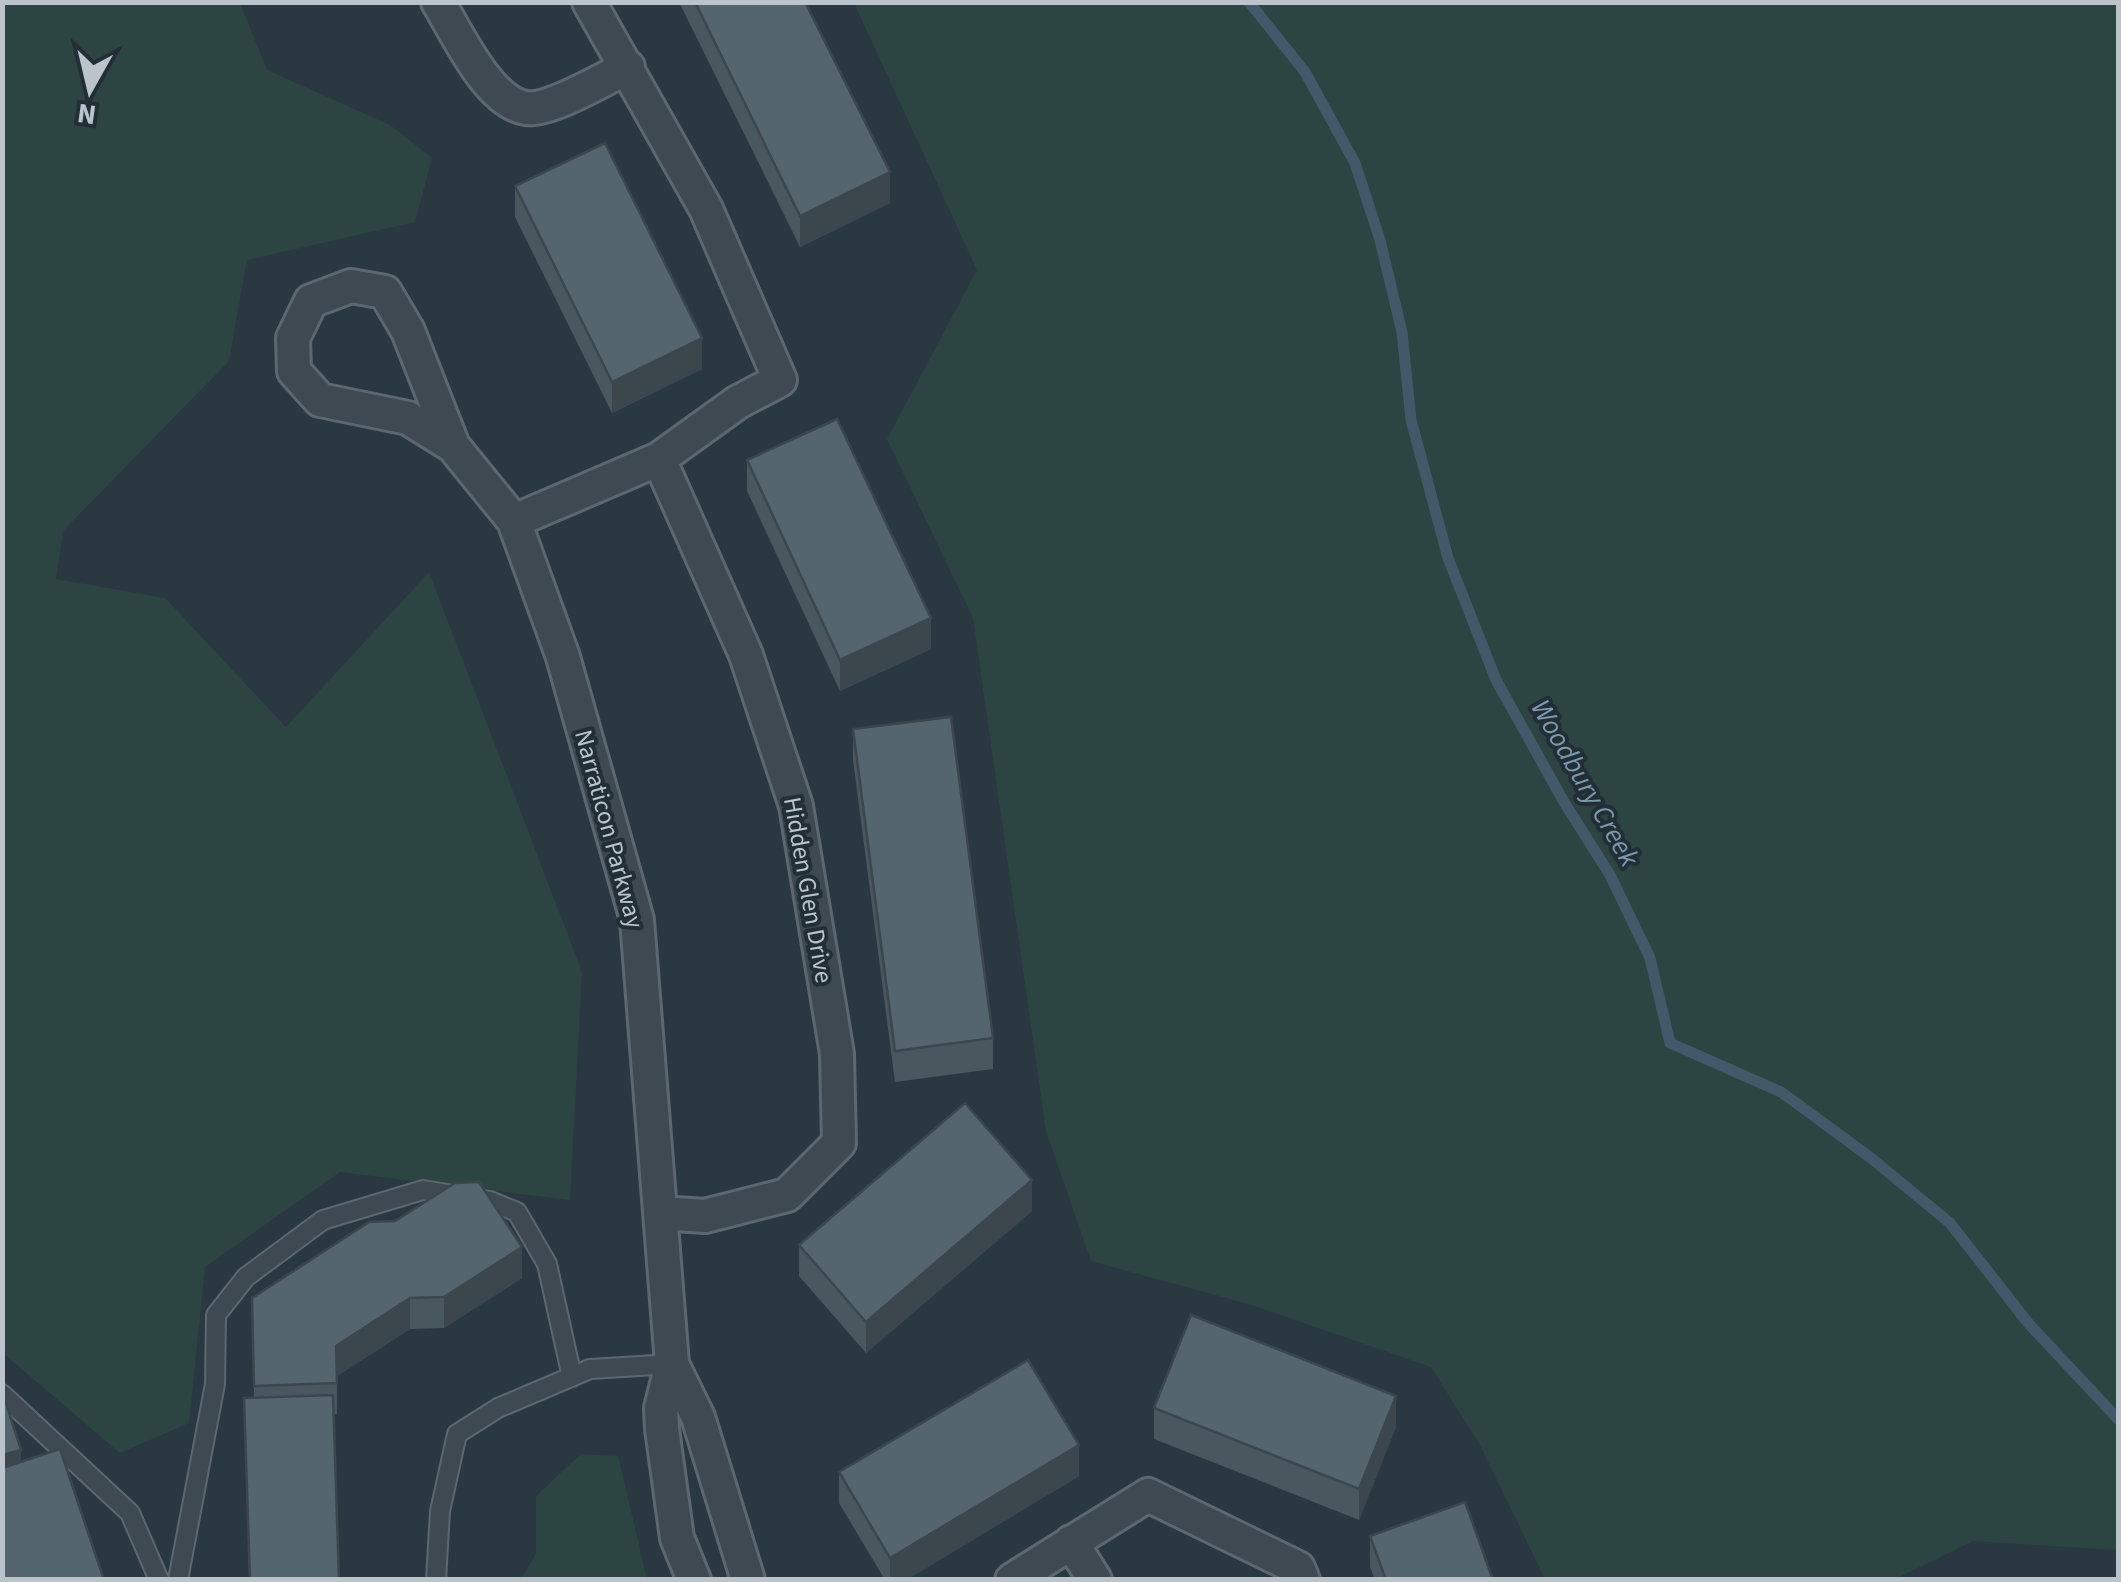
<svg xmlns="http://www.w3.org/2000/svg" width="2121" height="1582" font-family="'Source Sans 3',sans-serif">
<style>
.green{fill:#2d4542}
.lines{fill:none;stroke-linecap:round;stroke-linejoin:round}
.stream{stroke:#415969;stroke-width:11}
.lane-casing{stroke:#5c676f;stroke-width:22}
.street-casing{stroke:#5c676f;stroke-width:38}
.lane{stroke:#3e4951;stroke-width:18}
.street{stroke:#3e4951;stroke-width:32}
.wall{fill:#49575f}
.shaded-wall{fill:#3c474d}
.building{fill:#55656e;stroke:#3c474d;stroke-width:2.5}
.labels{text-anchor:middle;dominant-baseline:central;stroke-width:8;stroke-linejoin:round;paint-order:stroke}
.street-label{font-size:25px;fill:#bbc4cb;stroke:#222f37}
.water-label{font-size:28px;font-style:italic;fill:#7e99ab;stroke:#222f37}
</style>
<rect width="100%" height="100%" fill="#2a3842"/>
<path class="green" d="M 3,3 L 240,3 L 267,70 L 390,125 L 432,158 L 415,222 L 247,260 L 229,361 L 63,531 L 56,579 L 165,598 L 286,727 L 429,572 L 582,972 L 570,1200 L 340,1172 L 205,1267 L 189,1423 L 120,1453 L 3,1353 Z
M 854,3 L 2118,3 L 2118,1550 L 1973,1541 L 1895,1579 L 1545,1579 L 1480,1445 L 1431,1367 L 1252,1305 L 1091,1261 L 1046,1131 L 973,618 L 887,439 L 977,270 Z
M 581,1454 L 618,1456 L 647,1579 L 521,1579 L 536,1554 L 536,1496 Z"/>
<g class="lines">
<path class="stream" d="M 1249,2 L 1305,72 L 1355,163 L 1380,240 L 1402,332 L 1411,420 L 1448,558 L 1496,680 L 1564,802 L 1610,875 L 1650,958 L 1670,1043 L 1781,1092 L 1871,1158 L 1950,1223 L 2029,1324 L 2118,1419"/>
<g class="lane-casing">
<path id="lane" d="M 2,1394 L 130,1513 L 159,1580
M 178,1580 L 215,1384 L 216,1315 L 246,1277 L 323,1220 L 423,1190 L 490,1201 L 517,1212 L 547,1264 L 572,1377
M 436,1580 L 440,1511 L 457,1434 L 498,1408 L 590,1369 L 672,1364"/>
</g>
<g class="street-casing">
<path id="street" d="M 438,2 C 457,33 488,102 526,108 C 549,112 605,78 628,67
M 589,2 L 706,209 L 780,380 L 738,402 L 659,459
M 453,446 L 408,418 L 320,400 L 294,371 L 293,338 L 311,301 L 351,286 L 385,292 L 408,331 L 453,446 L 514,521 L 563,657 L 637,920 L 672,1364 L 661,1408 L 662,1429 L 677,1538 L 694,1580
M 514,521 L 659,459 L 746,655 L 796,806 L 837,1054 L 839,1143 L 787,1195 L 705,1216 L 660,1213
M 672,1364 L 698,1417 L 748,1580
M 1071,1542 L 1095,1580
M 1012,1580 L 1148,1495 L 1298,1568 L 1303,1580"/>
</g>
<use href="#lane" class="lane"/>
<use href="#street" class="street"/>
</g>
<path class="wall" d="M 679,2 L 805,2 L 890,203 L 800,247 Z
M 515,186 L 702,369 L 612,413 L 515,217 Z
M 747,460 L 931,649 L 840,691 L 747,491 Z
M 853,729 L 993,1038 L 993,1069 L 895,1082 L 853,760 Z
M 1032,1211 L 866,1353 L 799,1276 L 799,1245 Z
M 522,1278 L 444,1328 L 410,1329 L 337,1376 L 337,1414 L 334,1414 L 339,1580 L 249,1580 L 244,1398 L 254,1397 L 252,1298 Z
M 1154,1408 L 1396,1427 L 1359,1520 L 1154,1439 Z
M 839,1472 L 1079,1476 L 906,1580 L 885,1580 L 839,1503 Z
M 1370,1536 L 1493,1580 L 1375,1580 L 1370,1567 Z"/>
<path class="shaded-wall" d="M 890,172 L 890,203 L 800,247 L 800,216 Z
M 702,338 L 702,369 L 612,413 L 612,382 Z
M 931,618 L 931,649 L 840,691 L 840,660 Z
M 1032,1180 L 1032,1211 L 866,1353 L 866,1322 Z
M 522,1247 L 522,1278 L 444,1328 L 444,1297 Z
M 410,1298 L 410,1329 L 336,1377 L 336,1346 Z
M 1396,1396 L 1396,1427 L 1359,1520 L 1359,1489 Z
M 1079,1445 L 1079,1476 L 906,1580 L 890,1580 L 890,1558 Z
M 21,1450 L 21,1481 L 2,1486 L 2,1455 Z"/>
<path class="building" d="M 695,2 L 805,2 L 890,172 L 800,216 Z
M 605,143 L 702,338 L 612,382 L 515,186 Z
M 837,419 L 931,618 L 840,660 L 747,460 Z
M 951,717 L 993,1038 L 895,1051 L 853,729 Z
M 965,1103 L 1032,1180 L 866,1322 L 799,1245 Z
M 479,1182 L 522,1247 L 444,1297 L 410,1298 L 336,1346 L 337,1383 L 254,1386 L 252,1298 L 369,1222 L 395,1221 L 455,1183 Z
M 1191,1315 L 1396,1396 L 1359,1489 L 1154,1408 Z
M 1028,1360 L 1079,1445 L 890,1558 L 839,1472 Z
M 2,1391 L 21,1450 L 2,1455 Z
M 333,1395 L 339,1580 L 250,1580 L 244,1398 Z
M 60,1449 L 104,1580 L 2,1580 L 2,1468 Z
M 1465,1502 L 1493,1580 L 1386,1580 L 1370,1536 Z"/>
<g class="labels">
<g class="street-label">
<text transform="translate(609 829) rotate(75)">Narraticon Parkway</text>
<text transform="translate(808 890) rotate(80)">Hidden Glen Drive</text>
</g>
<g class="water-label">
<text transform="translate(1585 783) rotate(60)">Woodbury Creek</text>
</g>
</g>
<rect width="2121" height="1582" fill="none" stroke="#bbc4cb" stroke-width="10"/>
<g transform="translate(90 90) rotate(188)" stroke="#222f37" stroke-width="8" paint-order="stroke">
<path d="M0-8L18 38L0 25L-18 38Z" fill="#bbc4cb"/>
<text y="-15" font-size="28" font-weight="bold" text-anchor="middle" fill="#bbc4cb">N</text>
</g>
</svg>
